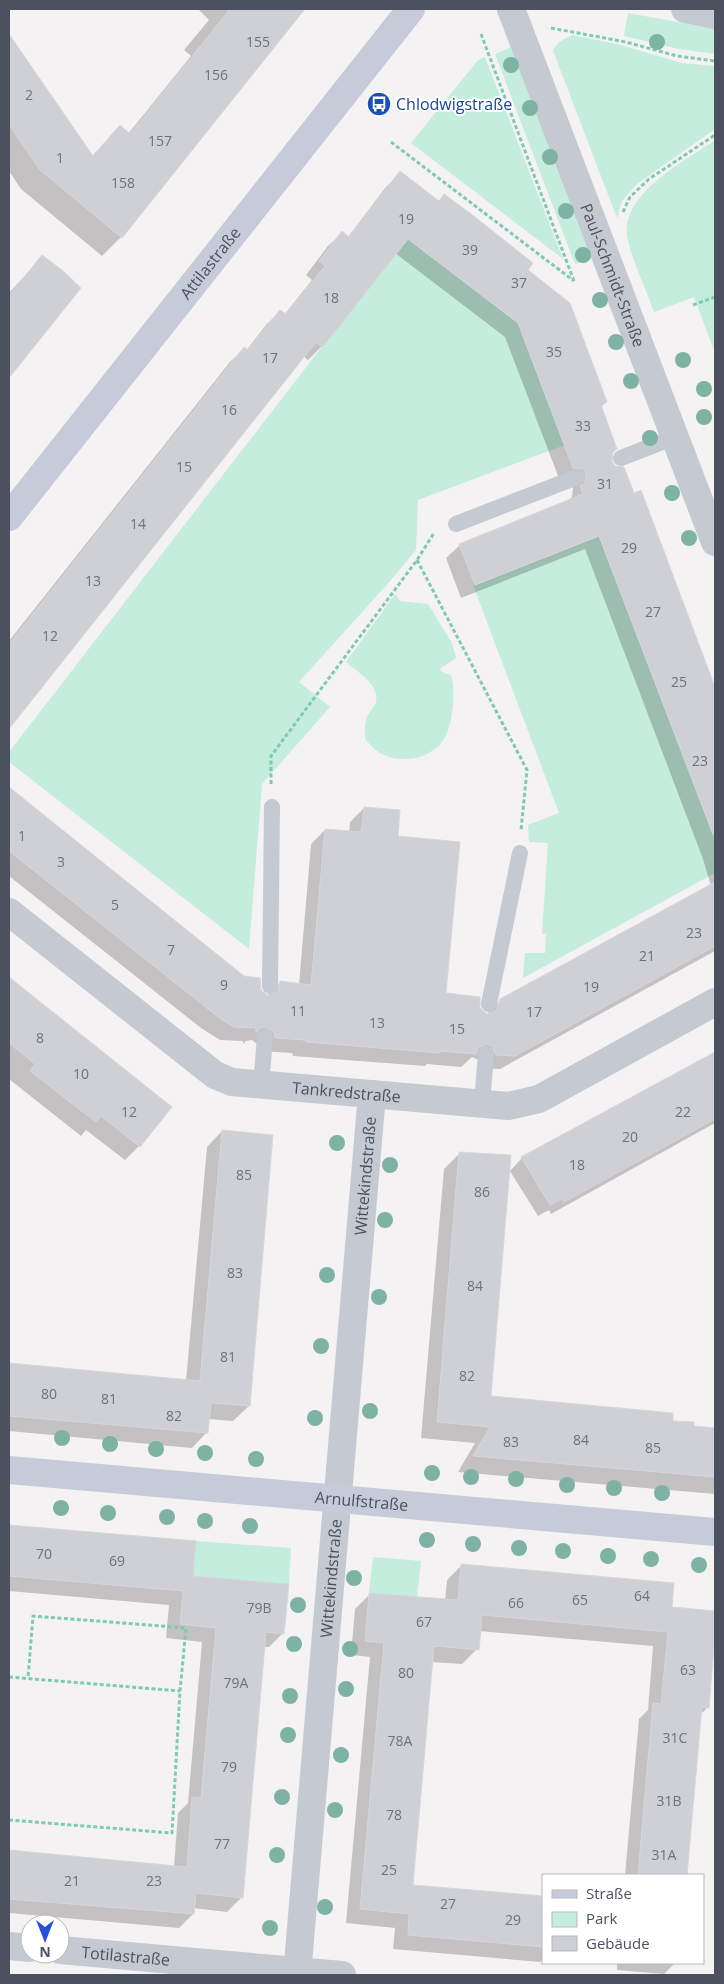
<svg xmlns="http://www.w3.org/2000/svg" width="724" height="1984" font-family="'Open Sans',sans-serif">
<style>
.green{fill:#c4eddd}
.shadow{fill:#0003}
.building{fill:#cfd0d6;stroke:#d6d7dd}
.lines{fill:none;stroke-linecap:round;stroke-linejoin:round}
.path{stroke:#7ecab4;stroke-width:3;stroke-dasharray:4 2.5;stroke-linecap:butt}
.service{stroke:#c4c9d2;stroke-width:16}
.minor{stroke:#c4c9d2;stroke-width:28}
.secondary{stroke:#c6cbd9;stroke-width:28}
.tree{fill:#7eb2a2}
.labels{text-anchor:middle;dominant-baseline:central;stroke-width:4;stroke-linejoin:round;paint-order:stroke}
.number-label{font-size:14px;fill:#6c717c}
.transit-label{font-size:16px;fill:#164399;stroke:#fff;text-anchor:start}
.street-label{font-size:16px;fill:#4b515e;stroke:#fff}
</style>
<rect width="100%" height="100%" fill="#f4f2f2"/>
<path class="green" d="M 628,13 L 715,29 L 715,54 L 679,49 L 624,36 Z
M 573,35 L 621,45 L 682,63 L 715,66 L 715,129 L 637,184 L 622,201 L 617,218 L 555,56 L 553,50 C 558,42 564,38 573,35 Z
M 511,47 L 593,259 L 575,264 L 495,54 Z
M 485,57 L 563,259 L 411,143 L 478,60 Z
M 715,140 L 715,353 L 694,297 L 654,312 C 646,289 634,265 628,241 C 617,195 684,162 715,140 Z
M 408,239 L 518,323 L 565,445 L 418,500 L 416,550 L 392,579 L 299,682 L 330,707 L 262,784 L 249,949 L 9,762 L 9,752 L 324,344 Z
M 599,536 L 715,841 L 715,873 L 523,978 L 525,953 L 545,953 L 546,934 L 542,934 L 548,843 L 529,842 L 528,825 L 559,813 L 473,585 Z
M 395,594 L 400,601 L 428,604 L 452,643 L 456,658 L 440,669 L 443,673 L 451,675 C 456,690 453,729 442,742 C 429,759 401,764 382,754 C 375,751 370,744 365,739 C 365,730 364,723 368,715 C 370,711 375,706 376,702 C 380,684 357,672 346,662 Z
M 196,1541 L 291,1548 L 289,1584 L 193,1576 Z
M 373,1557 L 421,1561 L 417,1597 L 369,1593 Z"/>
<path class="shadow" d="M 198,9 L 303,9 L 121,237 L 102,256 L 21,189 L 9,171 L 9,36 L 92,156 L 120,127 L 128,134 L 191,56 L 184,50 L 209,20 Z
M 400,173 L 526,270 L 606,402 L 600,408 L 612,453 L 610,461 L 633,495 L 640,492 L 715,690 L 715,951 L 500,1069 L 482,1068 L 478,1060 L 472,1057 L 461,1067 L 427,1064 L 425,1066 L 293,1056 L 292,1053 L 261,1051 L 260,1046 L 252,1040 L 246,1041 L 243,1044 L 243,1041 L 220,1040 L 201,1028 L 9,876 L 9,789 L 267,996 L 281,982 L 299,985 L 311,844 L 325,830 L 349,833 L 350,822 L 364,808 L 396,837 L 445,994 L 478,1008 L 486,1015 L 501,1000 L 711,886 L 703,859 L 585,549 L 461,598 L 446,558 L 460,545 L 567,501 L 572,497 L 573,488 L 569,482 L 560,481 L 505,337 L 395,253 L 322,346 L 308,360 L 303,356 L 9,727 L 9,641 L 230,362 L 244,349 L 246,351 L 266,325 L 280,311 L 284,315 L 312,280 L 306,275 L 328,246 L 342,233 L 348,237 L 386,187 Z
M 42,257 L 79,288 L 9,375 L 9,293 Z
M 9,979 L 170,1107 L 139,1146 L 125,1160 L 86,1130 L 81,1136 L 9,1079 Z
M 715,1053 L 715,1123 L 551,1214 L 549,1210 L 538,1216 L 510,1171 L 522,1158 Z
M 222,1131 L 249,1406 L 233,1421 L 208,1419 L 207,1432 L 192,1448 L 9,1431 L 9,1365 L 186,1381 L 207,1147 Z
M 460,1153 L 490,1397 L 715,1429 L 715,1494 L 458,1472 L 475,1443 L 421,1438 L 444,1169 Z
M 9,1526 L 195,1542 L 192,1577 L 283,1633 L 269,1647 L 263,1647 L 242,1897 L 227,1912 L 193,1908 L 193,1914 L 179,1928 L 9,1913 L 9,1852 L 174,1867 L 178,1813 L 188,1803 L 202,1642 L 166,1638 L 169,1605 L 9,1591 Z
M 462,1565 L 670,1609 L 715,1612 L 708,1707 L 700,1715 L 686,1875 L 625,1875 L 639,1719 L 648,1710 L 653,1646 L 479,1631 L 477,1649 L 462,1664 L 431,1662 L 411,1886 L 543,1898 L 543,1959 L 540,1962 L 393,1949 L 395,1928 L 346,1923 L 370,1657 L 351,1655 L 355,1609 L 370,1594 L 445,1600 L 447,1580 Z
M 617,1963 L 675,1963 L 664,1974 L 617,1970 Z"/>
<path class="building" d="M 230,9 L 305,9 L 122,238 L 40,170 L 9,125 L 9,34 L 93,156 L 120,125 L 130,134 Z
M 400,171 L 439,201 L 444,194 L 475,217 L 533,263 L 528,270 L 570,303 L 607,402 L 601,405 L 617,449 L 613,452 L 612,461 L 615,466 L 624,467 L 634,493 L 641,490 L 715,687 L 715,834 L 713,834 L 599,536 L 475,585 L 459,544 L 583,494 L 580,486 L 585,483 L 586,474 L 583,469 L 573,468 L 518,323 L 408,239 L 323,347 L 316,342 L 9,729 L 9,644 L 244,347 L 248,350 L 280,310 L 286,314 L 325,266 L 319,261 L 342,231 L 349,237 Z
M 42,255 L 62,270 L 81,288 L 9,378 L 9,296 Z
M 9,787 L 244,976 L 260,978 L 261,990 L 269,996 L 278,991 L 280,981 L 311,985 L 325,829 L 361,832 L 364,807 L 400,810 L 398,836 L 460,842 L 446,993 L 480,997 L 480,1008 L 487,1014 L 496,1011 L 500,999 L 715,882 L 715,946 L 515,1056 L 496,1055 L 492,1046 L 486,1044 L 478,1048 L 476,1054 L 440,1051 L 440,1053 L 306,1042 L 305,1040 L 275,1038 L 274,1032 L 266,1027 L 260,1028 L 256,1033 L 256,1028 L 234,1027 L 222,1020 L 9,851 Z
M 9,977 L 172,1107 L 140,1147 L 101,1116 L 96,1122 L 30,1071 L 35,1064 L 9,1043 Z
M 715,1052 L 715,1119 L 564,1202 L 562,1199 L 550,1205 L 521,1157 Z
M 222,1130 L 273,1135 L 250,1406 L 211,1403 L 208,1433 L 9,1416 L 9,1363 L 200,1381 Z
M 459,1152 L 511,1155 L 491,1396 L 673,1413 L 673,1421 L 694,1422 L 694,1426 L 715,1428 L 715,1477 L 473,1456 L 490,1427 L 437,1422 Z
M 9,1525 L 196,1541 L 193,1576 L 289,1584 L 284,1634 L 266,1632 L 243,1898 L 196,1893 L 194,1914 L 9,1899 L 9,1850 L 187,1867 L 192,1797 L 201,1798 L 216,1628 L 180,1624 L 183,1591 L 9,1576 Z
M 461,1564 L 674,1583 L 672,1607 L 715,1611 L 715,1633 L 709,1708 L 702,1707 L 687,1875 L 638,1875 L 653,1703 L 661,1704 L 668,1632 L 482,1615 L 479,1650 L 434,1646 L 413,1885 L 543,1896 L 543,1947 L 408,1935 L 409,1914 L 360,1909 L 384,1643 L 365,1641 L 369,1593 L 458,1600 Z"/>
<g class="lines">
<path class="path" d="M 551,28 L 626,42 L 677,56 L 715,61
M 481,34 L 574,281
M 391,142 L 574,281
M 623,212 L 630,197 L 649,179 L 715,135
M 693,305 L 715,297
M 417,560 L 527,770 L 521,830
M 271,784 L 271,756 L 417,560 L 434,533
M 9,1677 L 180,1691
M 9,1820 L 172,1833 L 180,1691 L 186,1628 L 33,1616 L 28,1678"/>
<path class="service" d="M 621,458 L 675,437
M 456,524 L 577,477
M 270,986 L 272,807
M 489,1004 L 520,853
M 261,1085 L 265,1037
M 482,1104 L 486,1054"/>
<g class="minor">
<path id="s1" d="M 511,9 L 715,542"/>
<path d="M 685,9 L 715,15"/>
<path id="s2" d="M 9,912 L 215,1075 L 232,1082 L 508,1106 L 539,1099 L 715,1002"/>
<path d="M 9,1946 L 30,1948"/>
<path id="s3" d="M 60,1950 L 342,1975"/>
<path id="s4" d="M 297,1975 L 372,1094"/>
</g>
<g class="secondary">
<path id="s5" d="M 9,517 L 411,9"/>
<path id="s6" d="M 9,1470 L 715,1532"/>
</g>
</g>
<g class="tree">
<circle cx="657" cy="42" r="8"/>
<circle cx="511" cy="65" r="8"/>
<circle cx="530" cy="108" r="8"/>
<circle cx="550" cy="157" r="8"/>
<circle cx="566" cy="211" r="8"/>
<circle cx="583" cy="255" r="8"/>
<circle cx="600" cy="300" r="8"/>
<circle cx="616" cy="342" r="8"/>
<circle cx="683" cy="360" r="8"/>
<circle cx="631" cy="381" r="8"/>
<circle cx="704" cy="389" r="8"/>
<circle cx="704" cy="417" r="8"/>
<circle cx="650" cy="438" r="8"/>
<circle cx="672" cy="493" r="8"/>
<circle cx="689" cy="538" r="8"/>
<circle cx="337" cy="1143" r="8"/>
<circle cx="390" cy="1165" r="8"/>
<circle cx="385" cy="1220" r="8"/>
<circle cx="327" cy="1275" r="8"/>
<circle cx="379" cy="1297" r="8"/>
<circle cx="321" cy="1346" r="8"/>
<circle cx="370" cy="1411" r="8"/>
<circle cx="315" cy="1418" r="8"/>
<circle cx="62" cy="1438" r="8"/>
<circle cx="110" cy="1444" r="8"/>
<circle cx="156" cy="1449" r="8"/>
<circle cx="205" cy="1453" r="8"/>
<circle cx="256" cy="1459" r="8"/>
<circle cx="432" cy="1473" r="8"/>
<circle cx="471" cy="1477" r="8"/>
<circle cx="516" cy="1479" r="8"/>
<circle cx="567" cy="1485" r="8"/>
<circle cx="614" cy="1488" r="8"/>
<circle cx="662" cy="1493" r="8"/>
<circle cx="61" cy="1508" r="8"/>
<circle cx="108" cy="1513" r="8"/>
<circle cx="167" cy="1517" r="8"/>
<circle cx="205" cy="1521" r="8"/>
<circle cx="250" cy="1526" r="8"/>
<circle cx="427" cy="1540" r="8"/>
<circle cx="473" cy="1544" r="8"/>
<circle cx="519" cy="1548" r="8"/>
<circle cx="563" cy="1551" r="8"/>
<circle cx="608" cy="1556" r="8"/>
<circle cx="651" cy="1559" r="8"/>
<circle cx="699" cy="1565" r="8"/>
<circle cx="354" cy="1578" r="8"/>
<circle cx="298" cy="1605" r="8"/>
<circle cx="294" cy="1644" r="8"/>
<circle cx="350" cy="1649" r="8"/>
<circle cx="346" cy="1689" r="8"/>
<circle cx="290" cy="1696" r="8"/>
<circle cx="288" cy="1735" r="8"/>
<circle cx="341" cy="1755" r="8"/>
<circle cx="282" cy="1797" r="8"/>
<circle cx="335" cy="1810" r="8"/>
<circle cx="277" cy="1855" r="8"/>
<circle cx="325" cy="1907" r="8"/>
<circle cx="270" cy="1928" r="8"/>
</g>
<defs>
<g id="bus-disc" transform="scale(1.25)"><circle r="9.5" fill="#1a4fb4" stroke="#fff"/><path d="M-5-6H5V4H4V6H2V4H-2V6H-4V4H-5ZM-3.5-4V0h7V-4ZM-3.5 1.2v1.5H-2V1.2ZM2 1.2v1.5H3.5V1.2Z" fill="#fff"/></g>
</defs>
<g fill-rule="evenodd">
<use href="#bus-disc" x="379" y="104"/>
</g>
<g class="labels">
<g class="number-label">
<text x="258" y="41">155</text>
<text x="216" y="74">156</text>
<text x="29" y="94">2</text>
<text x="160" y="140">157</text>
<text x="60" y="157">1</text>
<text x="123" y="182">158</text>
<text x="406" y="218">19</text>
<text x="470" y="249">39</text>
<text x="519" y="282">37</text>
<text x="331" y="297">18</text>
<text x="554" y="351">35</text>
<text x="270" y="357">17</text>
<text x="229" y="409">16</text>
<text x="583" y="425">33</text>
<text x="184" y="466">15</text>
<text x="605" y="483">31</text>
<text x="138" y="523">14</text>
<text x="629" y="547">29</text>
<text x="93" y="580">13</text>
<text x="653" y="611">27</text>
<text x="50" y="635">12</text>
<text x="679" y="681">25</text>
<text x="700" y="760">23</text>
<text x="22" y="835">1</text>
<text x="61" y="861">3</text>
<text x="115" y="904">5</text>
<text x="694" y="932">23</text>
<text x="171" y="949">7</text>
<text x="647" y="955">21</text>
<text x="224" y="984">9</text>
<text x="591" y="986">19</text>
<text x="298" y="1010">11</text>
<text x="534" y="1011">17</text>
<text x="377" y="1022">13</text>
<text x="457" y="1028">15</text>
<text x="40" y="1037">8</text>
<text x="81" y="1073">10</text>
<text x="129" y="1111">12</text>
<text x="683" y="1111">22</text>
<text x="630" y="1136">20</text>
<text x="577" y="1164">18</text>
<text x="244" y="1174">85</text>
<text x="482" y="1191">86</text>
<text x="235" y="1272">83</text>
<text x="475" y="1285">84</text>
<text x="228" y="1356">81</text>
<text x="467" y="1375">82</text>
<text x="49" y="1393">80</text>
<text x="109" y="1398">81</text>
<text x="174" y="1415">82</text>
<text x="581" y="1439">84</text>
<text x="511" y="1441">83</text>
<text x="653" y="1447">85</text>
<text x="44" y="1553">70</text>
<text x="117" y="1560">69</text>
<text x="642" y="1595">64</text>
<text x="580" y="1599">65</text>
<text x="516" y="1602">66</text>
<text x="259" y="1607">79B</text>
<text x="424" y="1621">67</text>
<text x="688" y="1669">63</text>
<text x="406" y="1672">80</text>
<text x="236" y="1682">79A</text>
<text x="675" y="1737">31C</text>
<text x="400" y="1740">78A</text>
<text x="229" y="1766">79</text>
<text x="669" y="1800">31B</text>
<text x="394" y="1814">78</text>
<text x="222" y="1843">77</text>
<text x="664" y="1854">31A</text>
<text x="389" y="1869">25</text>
<text x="72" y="1880">21</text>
<text x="154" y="1880">23</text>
<text x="448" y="1903">27</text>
<text x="513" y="1919">29</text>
</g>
<g class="transit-label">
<text x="396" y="104">Chlodwigstraße</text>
</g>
<g class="street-label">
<text stroke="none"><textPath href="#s5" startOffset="324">Attilastraße</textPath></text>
<text stroke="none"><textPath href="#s1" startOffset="285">Paul-Schmidt-Straße</textPath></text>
<text stroke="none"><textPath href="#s2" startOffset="396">Tankredstraße</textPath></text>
<text stroke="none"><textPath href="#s4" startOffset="802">Wittekindstraße</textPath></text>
<text stroke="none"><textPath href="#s6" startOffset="354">Arnulfstraße</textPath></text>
<text stroke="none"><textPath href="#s4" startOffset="398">Wittekindstraße</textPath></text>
<text stroke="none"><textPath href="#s3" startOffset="66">Totilastraße</textPath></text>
</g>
</g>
<rect width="724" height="1984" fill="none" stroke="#4b515e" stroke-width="20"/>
<rect x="542" y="1874" width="162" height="90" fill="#ffffff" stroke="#b7b9bf"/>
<rect x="552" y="1890" width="25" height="8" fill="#c6cbd9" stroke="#b7b9bf"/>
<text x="586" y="1899" font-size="15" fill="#4b515e">Straße</text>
<rect x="552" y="1912" width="25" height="15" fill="#c4eddd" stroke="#b7b9bf"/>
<text x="586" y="1924" font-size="15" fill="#4b515e">Park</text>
<rect x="552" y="1936" width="25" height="15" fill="#cfd0d6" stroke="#b7b9bf"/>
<text x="586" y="1949" font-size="15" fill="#4b515e">Gebäude</text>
<g transform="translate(45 1939) rotate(180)"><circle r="24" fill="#ffffff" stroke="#b7b9bf"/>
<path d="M0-4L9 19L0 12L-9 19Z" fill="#264fda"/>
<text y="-8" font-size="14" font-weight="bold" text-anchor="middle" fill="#4b515e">N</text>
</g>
</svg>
